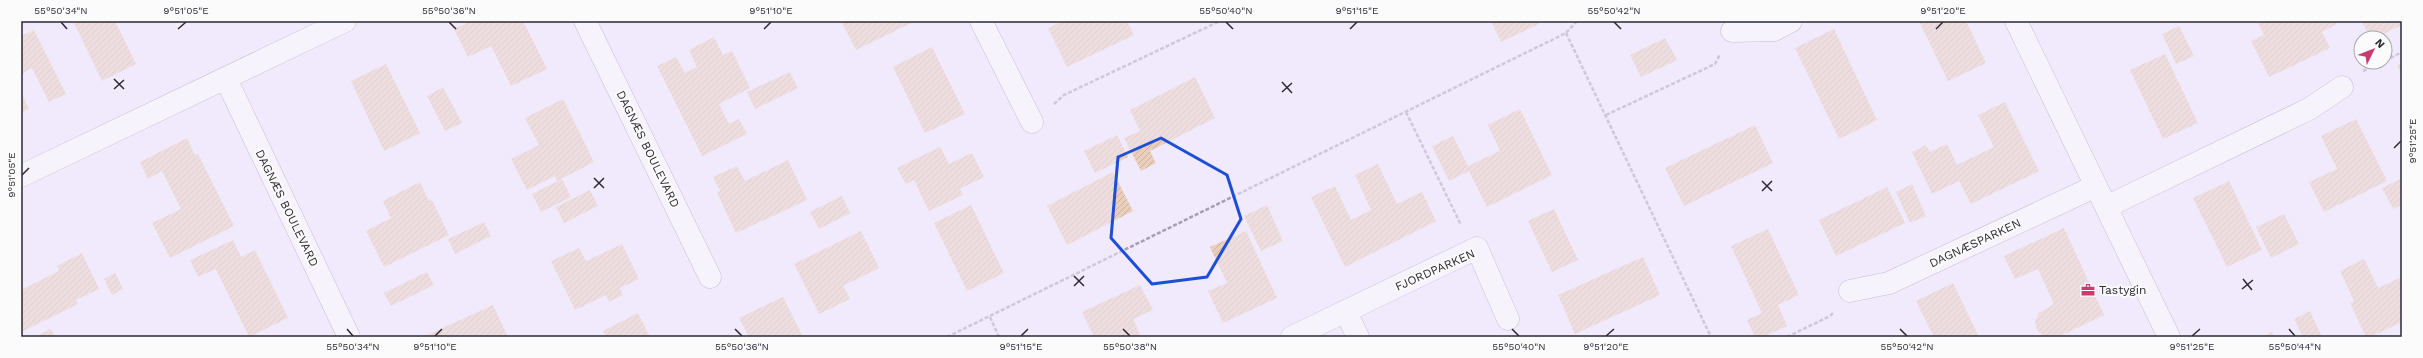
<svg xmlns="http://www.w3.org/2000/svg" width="2423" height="358" font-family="'Work Sans',sans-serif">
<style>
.building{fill:url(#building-hatch)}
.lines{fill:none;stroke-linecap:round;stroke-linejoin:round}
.street-casing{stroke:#938aa5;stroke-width:23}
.path{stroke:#a49fae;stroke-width:2.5;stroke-dasharray:4 2;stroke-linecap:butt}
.street{stroke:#fff;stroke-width:22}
.marked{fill:none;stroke:#1d4ed8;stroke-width:3;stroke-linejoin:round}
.ticks{fill:none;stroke:#2d2934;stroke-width:1.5}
.labels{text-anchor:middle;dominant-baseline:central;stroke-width:4;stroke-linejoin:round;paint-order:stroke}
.street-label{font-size:12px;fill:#2d2934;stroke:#fbfbfb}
.poi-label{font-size:12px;fill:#2d2934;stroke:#fbfbfb;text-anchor:start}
.neatline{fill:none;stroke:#2d2934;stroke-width:1.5}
.ticks-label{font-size:10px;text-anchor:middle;fill:#2d2934}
</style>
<defs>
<pattern id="building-hatch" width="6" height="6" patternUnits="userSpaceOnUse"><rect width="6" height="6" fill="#ebcfbc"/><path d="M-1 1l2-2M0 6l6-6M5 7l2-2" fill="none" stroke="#cab2a2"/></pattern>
</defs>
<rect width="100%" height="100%" fill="#f0eafc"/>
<path class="building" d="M 73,21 L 115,21 L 136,64 L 102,81 Z
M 471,21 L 523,21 L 547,69 L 511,86 L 491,46 L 468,57 L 454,29 Z
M 841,21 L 915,21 L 856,50 Z
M 1063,21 L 1127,21 L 1134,35 L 1067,67 L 1048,28 Z
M 1491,21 L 1537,21 L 1539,24 L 1501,42 Z
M 1919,21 L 1966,21 L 1986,63 L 1948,81 Z
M 2257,21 L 2335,21 L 2337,24 L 2322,32 L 2330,48 L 2269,77 L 2251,41 L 2264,35 Z
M 2362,21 L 2402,21 L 2402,25 L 2375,38 L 2370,38 Z
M 2179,26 L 2194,56 L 2176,64 L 2162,34 Z
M 1834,29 L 1877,120 L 1839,139 L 1795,48 Z
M 34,30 L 66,94 L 49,102 L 32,68 L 21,74 L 21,36 Z
M 714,37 L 723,55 L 732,51 L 750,88 L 719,104 L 729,124 L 739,119 L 747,134 L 702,156 L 657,66 L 676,57 L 685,73 L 697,67 L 689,50 Z
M 1665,38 L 1677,60 L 1641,77 L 1630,55 Z
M 932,47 L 965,114 L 925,133 L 893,67 Z
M 2165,54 L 2198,123 L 2163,139 L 2130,70 Z
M 2402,63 L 2402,76 L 2397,65 Z
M 386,64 L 420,133 L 384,151 L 351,81 Z
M 790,72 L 798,88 L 755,109 L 747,92 Z
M 1195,77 L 1215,118 L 1150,151 L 1156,163 L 1141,171 L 1124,138 L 1140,131 L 1130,110 Z
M 443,87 L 462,123 L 445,131 L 427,96 Z
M 21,92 L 29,109 L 21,113 Z
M 563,99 L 594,162 L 557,181 L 555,176 L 527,190 L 511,159 L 539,145 L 525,118 Z
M 2005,102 L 2039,171 L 1971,204 L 1959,181 L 1932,194 L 1912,152 L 1926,145 L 1930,152 L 1947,144 L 1957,165 L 1994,147 L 1978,115 Z
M 1520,109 L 1552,175 L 1487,207 L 1469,171 L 1449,181 L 1432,146 L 1453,136 L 1468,166 L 1500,151 L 1488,125 Z
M 2356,119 L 2387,181 L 2324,212 L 2309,182 L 2337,169 L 2321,136 Z
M 1755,125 L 1773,163 L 1684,206 L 1665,168 Z
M 1117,135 L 1128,157 L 1095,173 L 1084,151 Z
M 187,138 L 195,155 L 198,154 L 234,226 L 170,258 L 152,223 L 181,209 L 162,171 L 148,179 L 140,162 Z
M 940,147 L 949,164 L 972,153 L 984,177 L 960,189 L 963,195 L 929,211 L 914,180 L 906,184 L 897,168 Z
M 788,160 L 807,200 L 736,233 L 717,193 L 720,191 L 713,177 L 737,166 L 745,181 Z
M 1378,164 L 1397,204 L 1422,192 L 1436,221 L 1345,267 L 1311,197 L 1335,186 L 1351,220 L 1371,210 L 1355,175 Z
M 1113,172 L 1133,211 L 1067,245 L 1047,206 Z
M 2402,178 L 2402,205 L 2393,209 L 2382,188 Z
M 562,179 L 571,197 L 541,212 L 532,194 Z
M 2229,181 L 2262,250 L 2227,267 L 2193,198 Z
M 420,182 L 429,201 L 432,200 L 449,235 L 384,267 L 366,231 L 391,218 L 383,201 Z
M 1912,184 L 1926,216 L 1910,223 L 1896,192 Z
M 1887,187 L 1905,223 L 1836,256 L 1819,220 Z
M 590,190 L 598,206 L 564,223 L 556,207 Z
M 842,196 L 850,213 L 819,229 L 810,212 Z
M 971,205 L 1004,273 L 967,291 L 934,223 Z
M 1267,205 L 1283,241 L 1261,251 L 1244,216 Z
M 1554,209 L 1578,260 L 1552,272 L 1528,221 Z
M 2284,214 L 2299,244 L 2271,258 L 2256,227 Z
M 484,222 L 491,236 L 455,254 L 448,239 Z
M 2064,228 L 2104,315 L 2058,337 L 2044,336 L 2037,330 L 2035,321 L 2039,313 L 2054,304 L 2038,269 L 2015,279 L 2004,256 Z
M 1768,229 L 1799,295 L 1778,305 L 1787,326 L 1763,337 L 1755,337 L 1747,320 L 1762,313 L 1731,246 Z
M 861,231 L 879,268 L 843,286 L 850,299 L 819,314 L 794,264 Z
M 1246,231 L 1277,298 L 1223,323 L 1208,291 L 1227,283 L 1210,247 Z
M 233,240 L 241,257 L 255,250 L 288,318 L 249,337 L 216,269 L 198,277 L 190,260 Z
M 622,244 L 639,279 L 620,288 L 623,295 L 609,302 L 606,295 L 575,310 L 551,261 L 579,248 L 586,261 Z
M 82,253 L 99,289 L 76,300 L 78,304 L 21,332 L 21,290 L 59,271 L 57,266 Z
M 1643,257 L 1660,295 L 1575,334 L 1558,295 Z
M 2364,259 L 2378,288 L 2402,277 L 2402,322 L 2370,337 L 2366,337 L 2350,303 L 2354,301 L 2340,271 Z
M 427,272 L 434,285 L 391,306 L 384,293 Z
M 115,273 L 123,289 L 112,295 L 104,279 Z
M 1953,283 L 1979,337 L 1934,337 L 1916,301 Z
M 1140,285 L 1153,310 L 1133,319 L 1141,337 L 1094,337 L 1082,312 Z
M 783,297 L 803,337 L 749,337 L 739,318 Z
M 493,305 L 508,337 L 423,337 Z
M 2310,311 L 2322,337 L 2303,337 L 2294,319 Z
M 638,313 L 650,337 L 606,337 L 603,331 Z
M 51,329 L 55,337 L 35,337 Z
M 2272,332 L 2274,337 L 2263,337 Z"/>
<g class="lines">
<g class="street-casing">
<path id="street" d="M 585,21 L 710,277
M 981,21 L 1032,122
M 2016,21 L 2169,337
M 1732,31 L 1774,30 L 1791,21
M 226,79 L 349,337
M 21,176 L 345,21
M 2106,207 L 2309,109 L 2342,87
M 1850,291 L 1889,283 L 2096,186
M 1346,312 L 1358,337
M 1292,337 L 1477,248 L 1508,319"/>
</g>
<path class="path" d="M 1566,33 L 1711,337
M 2385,61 L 2402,52
M 2363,71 L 2382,62
M 1054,104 L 1064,95 L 1220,21
M 1406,112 L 1461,225
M 1606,115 L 1715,64 L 1720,54
M 990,317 L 999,337
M 947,337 L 1566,33 L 1577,21
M 1787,337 L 1830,316 L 1834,312"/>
<use href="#street" class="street"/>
</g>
<path d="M0 0H2423V358H0ZM 1161,138 L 1227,175 L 1241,219 L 1207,277 L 1152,284 L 1111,238 L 1118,157 Z" fill="#f0eafc" fill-opacity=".55" fill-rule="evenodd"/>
<path class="marked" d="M 1161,138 L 1227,175 L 1241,219 L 1207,277 L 1152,284 L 1111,238 L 1118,157 Z"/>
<path class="ticks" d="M 61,22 L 67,29M 449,22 L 456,29M 1226,22 L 1233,29M 1614,22 L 1621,29M 178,29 L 186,22M 764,29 L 771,22M 1350,29 L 1357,22M 1936,29 L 1943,22M 114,79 L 124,89M 1282,82 L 1292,93M 114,89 L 124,80M 1282,92 L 1292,83M 2394,148 L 2401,141M 22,175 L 29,168M 594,178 L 604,188M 1762,181 L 1772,191M 594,188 L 604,178M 1762,191 L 1772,181M 1074,276 L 1084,286M 2243,279 L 2252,290M 1074,286 L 1084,276M 2242,289 L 2253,280M 347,329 L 353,336M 735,329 L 742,336M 1123,329 L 1130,336M 1512,329 L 1519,336M 1900,329 L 1907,336M 2289,329 L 2295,336M 435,336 L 442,329M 1021,336 L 1028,329M 1606,336 L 1614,329M 2192,336 L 2200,329"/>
<defs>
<g id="office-bare" transform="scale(1.08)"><path d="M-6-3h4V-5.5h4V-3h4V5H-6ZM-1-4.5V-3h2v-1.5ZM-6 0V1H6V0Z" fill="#c83c71" stroke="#fbfbfb" stroke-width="2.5" paint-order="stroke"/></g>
</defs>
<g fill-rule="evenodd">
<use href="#office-bare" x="2088" y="290"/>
</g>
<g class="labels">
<g class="street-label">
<text transform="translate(648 149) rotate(64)">DAGNÆS BOULEVARD</text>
<text transform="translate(287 208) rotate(64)">DAGNÆS BOULEVARD</text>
<text transform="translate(1975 243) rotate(-25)">DAGNÆSPARKEN</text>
<text transform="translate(1435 270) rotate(-24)">FJORDPARKEN</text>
</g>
<g class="poi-label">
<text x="2099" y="290">Tastygin</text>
</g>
</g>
<rect width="2423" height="358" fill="none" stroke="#fbfbfb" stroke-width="44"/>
<g transform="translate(2373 50) rotate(47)"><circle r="19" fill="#fbfbfb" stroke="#a9a7ab"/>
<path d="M0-3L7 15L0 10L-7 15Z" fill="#c83c71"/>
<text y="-6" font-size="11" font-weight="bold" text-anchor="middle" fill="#2d2934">N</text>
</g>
<rect x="22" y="22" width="2379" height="314" class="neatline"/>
<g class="ticks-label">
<text x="61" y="14">55°50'34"N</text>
<text x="186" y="14">9°51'05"E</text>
<text x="449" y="14">55°50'36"N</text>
<text x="771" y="14">9°51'10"E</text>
<text x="1226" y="14">55°50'40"N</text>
<text x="1357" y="14">9°51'15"E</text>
<text x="1614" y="14">55°50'42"N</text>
<text x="1943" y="14">9°51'20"E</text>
<text transform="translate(2412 141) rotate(-90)" y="4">9°51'25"E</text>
<text transform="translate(11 175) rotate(-90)" y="4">9°51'05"E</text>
<text x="353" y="350">55°50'34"N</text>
<text x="435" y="350">9°51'10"E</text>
<text x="742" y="350">55°50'36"N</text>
<text x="1021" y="350">9°51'15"E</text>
<text x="1130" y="350">55°50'38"N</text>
<text x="1519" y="350">55°50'40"N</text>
<text x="1606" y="350">9°51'20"E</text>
<text x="1907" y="350">55°50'42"N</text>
<text x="2192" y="350">9°51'25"E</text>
<text x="2295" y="350">55°50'44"N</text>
</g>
</svg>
